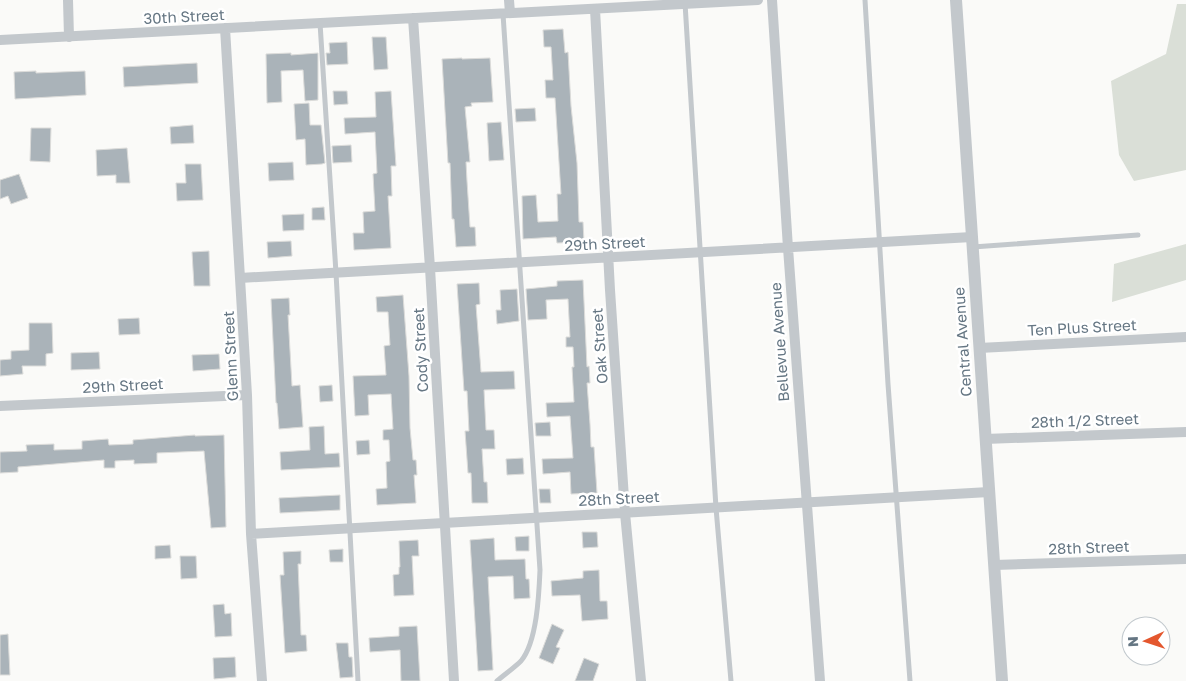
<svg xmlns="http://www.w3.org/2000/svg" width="1186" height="681" font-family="'Golos Text',sans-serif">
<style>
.green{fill:#dadfd7}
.building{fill:#aab3b9;stroke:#dcdcda}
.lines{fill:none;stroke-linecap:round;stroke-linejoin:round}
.service{stroke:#c3c8cc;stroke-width:5}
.minor{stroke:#c3c8cc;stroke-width:10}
.tertiary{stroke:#c3c8cc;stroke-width:12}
.labels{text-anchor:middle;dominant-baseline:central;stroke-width:5;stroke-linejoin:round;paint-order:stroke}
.street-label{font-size:15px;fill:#657683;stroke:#fff}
</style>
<rect width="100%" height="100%" fill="#fafaf8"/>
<path class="green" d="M 1177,4 L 1186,4 L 1186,170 L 1134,181 L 1119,155 L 1111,81 L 1166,54 Z
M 1186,244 L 1186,280 L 1112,302 L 1114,264 Z"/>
<path class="building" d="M 563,29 L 565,53 L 568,52 L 571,106 L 577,163 L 579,222 L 583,222 L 584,242 L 557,243 L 556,237 L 523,239 L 522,196 L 536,195 L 538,222 L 558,221 L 557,194 L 561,194 L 555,98 L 546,98 L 545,80 L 553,80 L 551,47 L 544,47 L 543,30 Z
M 372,37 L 386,37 L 388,69 L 374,70 Z
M 347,42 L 348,64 L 327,65 L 326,53 L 330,53 L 329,43 Z
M 291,53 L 291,55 L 318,53 L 318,100 L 305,101 L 303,70 L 281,71 L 282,102 L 267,103 L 266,54 Z
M 462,58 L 462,59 L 490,58 L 493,102 L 471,103 L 472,106 L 465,107 L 470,162 L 466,162 L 467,181 L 470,227 L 475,227 L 476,246 L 456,247 L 454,219 L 452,219 L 450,163 L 448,163 L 442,59 Z
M 197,63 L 198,83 L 124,87 L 123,67 Z
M 36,71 L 36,73 L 85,71 L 86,95 L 15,99 L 14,72 Z
M 333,91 L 347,91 L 348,104 L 334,105 Z
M 391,91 L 396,166 L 391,166 L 392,196 L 388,196 L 391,248 L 354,250 L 353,233 L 364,233 L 363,212 L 375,211 L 373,174 L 377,173 L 375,132 L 345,134 L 344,118 L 376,117 L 375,92 Z
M 309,103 L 310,125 L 321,125 L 325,163 L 322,164 L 306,165 L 305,139 L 296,140 L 294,104 Z
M 535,108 L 536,121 L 516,122 L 515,109 Z
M 501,122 L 504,160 L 489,161 L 487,123 Z
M 193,125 L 194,143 L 171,144 L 170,127 Z
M 31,128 L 51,128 L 50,162 L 30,161 Z
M 351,145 L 352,162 L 333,163 L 332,146 Z
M 127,148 L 130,183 L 116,183 L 116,175 L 97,176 L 96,150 Z
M 293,162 L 294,180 L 269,181 L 268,163 Z
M 185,164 L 201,164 L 203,200 L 177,201 L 176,183 L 186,183 Z
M 19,174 L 28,198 L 11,204 L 8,196 L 0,199 L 0,180 Z
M 324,207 L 325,220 L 312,220 L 312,208 Z
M 304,214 L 304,230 L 283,231 L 282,215 Z
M 291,241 L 292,256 L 268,258 L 267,242 Z
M 209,251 L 210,286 L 194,286 L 192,252 Z
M 583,280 L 587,367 L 589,366 L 590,383 L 587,383 L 590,424 L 591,447 L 594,447 L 597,493 L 571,494 L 570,472 L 543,474 L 542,459 L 573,458 L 570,416 L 547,417 L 546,403 L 574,402 L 572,367 L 574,367 L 573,347 L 566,347 L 566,337 L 570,337 L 568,299 L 546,300 L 547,319 L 528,320 L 526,289 L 557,286 L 557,281 Z
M 479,283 L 480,304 L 476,305 L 481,372 L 514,371 L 515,389 L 484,390 L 486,430 L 494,430 L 495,449 L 482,449 L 484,482 L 487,482 L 488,503 L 472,503 L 471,473 L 468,473 L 465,431 L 469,431 L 467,391 L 464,391 L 457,284 Z
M 517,289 L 519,321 L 497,324 L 496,310 L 501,310 L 500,290 Z
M 403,295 L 409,376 L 410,428 L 413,460 L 416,460 L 417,475 L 414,475 L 416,503 L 377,505 L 376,489 L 387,488 L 386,462 L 390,461 L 389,440 L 383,440 L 383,430 L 393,429 L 391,394 L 368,395 L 369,415 L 355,416 L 353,376 L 386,375 L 384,346 L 390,345 L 388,312 L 377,312 L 376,297 Z
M 289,298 L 290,315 L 288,315 L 292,386 L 300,385 L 303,427 L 279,429 L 277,403 L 276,403 L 271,299 Z
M 139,318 L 140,334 L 119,335 L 118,319 Z
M 29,323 L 52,323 L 53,353 L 46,354 L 46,366 L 22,366 L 23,374 L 0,376 L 0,360 L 11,359 L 11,351 L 29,350 Z
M 99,352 L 100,369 L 71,370 L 71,353 Z
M 219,354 L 220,369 L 193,371 L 192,355 Z
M 332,385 L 333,401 L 320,402 L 319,386 Z
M 550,422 L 551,436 L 536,436 L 535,423 Z
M 324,426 L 325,454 L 339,453 L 340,467 L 281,470 L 280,452 L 310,450 L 309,427 Z
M 195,435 L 195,436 L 224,435 L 226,527 L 211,528 L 204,451 L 157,453 L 157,463 L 134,464 L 134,460 L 115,461 L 115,468 L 104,468 L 104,460 L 18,467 L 18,472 L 0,473 L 0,452 L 27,451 L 26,445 L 54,444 L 54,450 L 82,449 L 82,441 L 108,439 L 109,445 L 133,444 L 133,440 Z
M 369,440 L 370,454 L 357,455 L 356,441 Z
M 523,458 L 524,474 L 507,475 L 506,459 Z
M 539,489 L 550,489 L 551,503 L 540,503 Z
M 340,495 L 340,510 L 280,513 L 279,498 Z
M 582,532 L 597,532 L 598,547 L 583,548 Z
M 529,536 L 529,551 L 516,551 L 515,537 Z
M 494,538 L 495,560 L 525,559 L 526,579 L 529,579 L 530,598 L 514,599 L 513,576 L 488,577 L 493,670 L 478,671 L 470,540 Z
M 418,540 L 419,556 L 412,556 L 414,595 L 394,596 L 393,575 L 399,574 L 399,567 L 400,567 L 399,541 Z
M 170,545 L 171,558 L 155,559 L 155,546 Z
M 343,549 L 343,562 L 330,562 L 329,550 Z
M 301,551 L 301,564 L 298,564 L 301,635 L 306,635 L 307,651 L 285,653 L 280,575 L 284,575 L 283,552 Z
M 180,556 L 196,556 L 197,578 L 181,579 Z
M 599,570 L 600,601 L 607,601 L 608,619 L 582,621 L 580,595 L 552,596 L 551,581 L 583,578 L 583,571 Z
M 224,604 L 225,614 L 231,613 L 232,636 L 215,637 L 213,605 Z
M 552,624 L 564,630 L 556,647 L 560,648 L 553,664 L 539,658 Z
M 417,626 L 420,681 L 401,681 L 400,650 L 370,652 L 369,638 L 399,636 L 399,627 Z
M 8,634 L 10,675 L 0,675 L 0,635 Z
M 336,643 L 348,643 L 349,657 L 352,657 L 353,677 L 340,678 Z
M 235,657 L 236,677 L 214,679 L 213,658 Z
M 584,658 L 599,664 L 593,681 L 575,681 Z"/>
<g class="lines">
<path class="service" d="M 865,0 L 888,384 L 910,681
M 685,3 L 716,508 L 731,681
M 320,23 L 336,273 L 358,681
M 973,247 L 1138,235
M 497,681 C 505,674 514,668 521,661 C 537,642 539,594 540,570 L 503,14"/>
<path class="minor" d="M 68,0 L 69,37
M 509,0 L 510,13
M 772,0 L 788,248 L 820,681
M 595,9 L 610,290 L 625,513 L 641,681
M 413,18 L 430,268 L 454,681
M 225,28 L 247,395 L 251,534 L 262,681
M 0,40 L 758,0
M 240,278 L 972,237
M 979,348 L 1186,337
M 0,406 L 247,395
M 985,439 L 1186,432
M 251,534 L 989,492
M 994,565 L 1186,559"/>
<path class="tertiary" d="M 956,0 L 1002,681"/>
</g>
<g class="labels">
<g class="street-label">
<text transform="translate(184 16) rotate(-3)">30th Street</text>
<text transform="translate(605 243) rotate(-3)">29th Street</text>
<text transform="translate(1082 327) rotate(-3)">Ten Plus Street</text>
<text transform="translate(779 342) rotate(-94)">Bellevue Avenue</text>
<text transform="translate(962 342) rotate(-94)">Central Avenue</text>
<text transform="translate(599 346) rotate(-94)">Oak Street</text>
<text transform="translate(420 350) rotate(-93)">Cody Street</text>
<text transform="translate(230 356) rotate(-93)">Glenn Street</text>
<text transform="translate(123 385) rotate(-3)">29th Street</text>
<text transform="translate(1085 420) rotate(-2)">28th 1/2 Street</text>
<text transform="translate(619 498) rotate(-3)">28th Street</text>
<text transform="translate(1089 547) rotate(-2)">28th Street</text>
</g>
</g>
<g transform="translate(1146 641) rotate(267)"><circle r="24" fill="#ffffff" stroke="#c1c8cd"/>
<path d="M0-4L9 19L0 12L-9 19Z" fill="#e4572e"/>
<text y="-8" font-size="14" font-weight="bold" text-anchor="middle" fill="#657683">N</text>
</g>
</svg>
